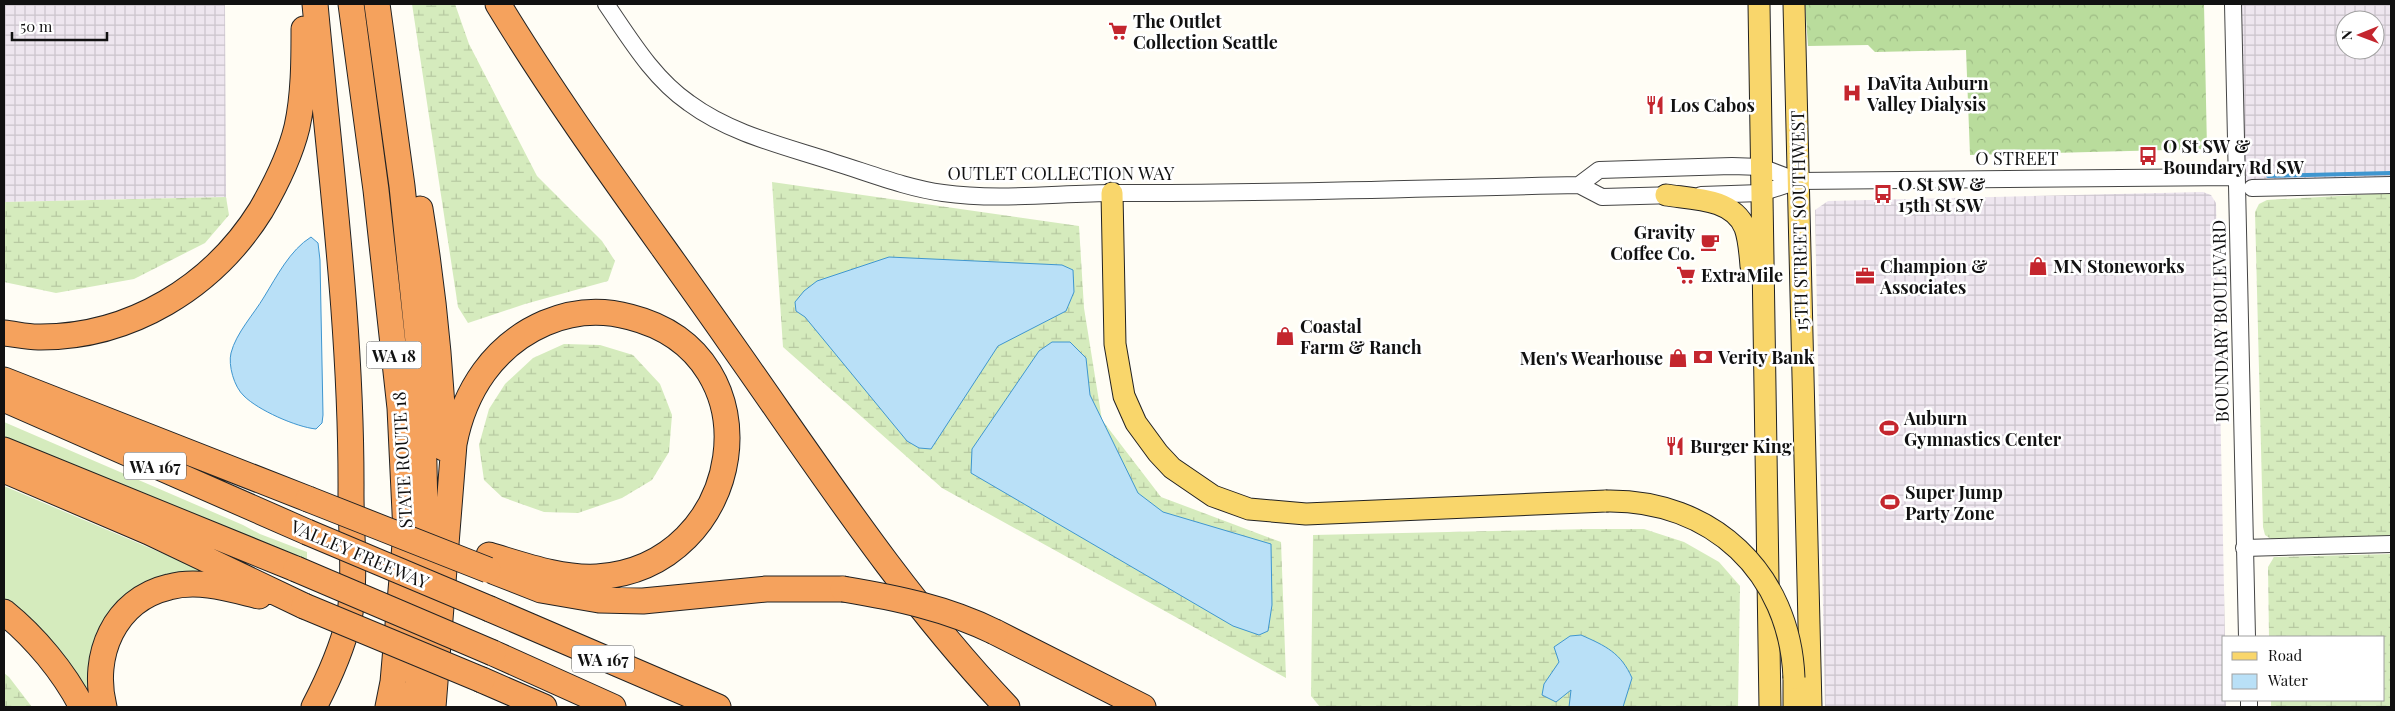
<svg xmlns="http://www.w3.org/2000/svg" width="2395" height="711" font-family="'Playfair Display',serif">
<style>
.industrial{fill:url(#industrial-grid);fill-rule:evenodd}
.grass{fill:#d5ebbd}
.forest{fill:url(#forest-crowns)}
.wetland{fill:url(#wetland-marsh)}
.water{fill:#b9e0f7;stroke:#3f96cf}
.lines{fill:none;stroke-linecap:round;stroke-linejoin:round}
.stream{stroke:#3f96cf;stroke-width:4}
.minor-casing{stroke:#444;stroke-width:18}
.major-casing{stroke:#222;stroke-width:23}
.highway-casing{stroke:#222;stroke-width:27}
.minor{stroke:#fff;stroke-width:16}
.major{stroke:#f9d66b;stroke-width:21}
.highway{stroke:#f5a25d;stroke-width:25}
.major-bridge-casing{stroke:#222;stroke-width:23;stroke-linecap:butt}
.highway-bridge-casing{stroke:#222;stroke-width:27;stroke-linecap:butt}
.major-bridge{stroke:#f9d66b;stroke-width:21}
.highway-bridge{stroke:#f5a25d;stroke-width:25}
.labels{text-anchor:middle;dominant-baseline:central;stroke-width:5;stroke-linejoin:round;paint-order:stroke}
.shield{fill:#fff;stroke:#585858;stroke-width:1}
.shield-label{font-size:16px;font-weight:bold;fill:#111}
.poi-label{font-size:18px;font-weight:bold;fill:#111;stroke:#fff;text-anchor:start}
.street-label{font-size:18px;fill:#111;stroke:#fff}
</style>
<defs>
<pattern id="industrial-grid" width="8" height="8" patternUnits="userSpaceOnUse" patternTransform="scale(1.25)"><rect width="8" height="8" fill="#eee6ef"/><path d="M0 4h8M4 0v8" fill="none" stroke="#cbc4cc"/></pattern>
<pattern id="forest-crowns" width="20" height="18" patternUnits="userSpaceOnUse" patternTransform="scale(1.25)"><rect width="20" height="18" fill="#b9dc9c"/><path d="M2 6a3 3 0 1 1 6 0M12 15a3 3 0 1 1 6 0" fill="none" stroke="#9ebc85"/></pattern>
<pattern id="wetland-marsh" width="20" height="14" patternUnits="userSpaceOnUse" patternTransform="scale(1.25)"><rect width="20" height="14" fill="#d5ebbd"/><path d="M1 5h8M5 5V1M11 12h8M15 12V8" fill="none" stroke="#b6c8a1"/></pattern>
</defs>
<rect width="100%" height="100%" fill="#fffdf5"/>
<path class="industrial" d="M 4,4 L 225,4 L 226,197 L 4,202 Z
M 2233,4 L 2391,4 L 2391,179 L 2237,182 ZM 2345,20 L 2375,20 L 2375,50 L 2345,50 Z
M 2203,192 L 2211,195 L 2216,203 L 2225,637 L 2224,700 L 2226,700 L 2226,707 L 1825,707 L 1815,210 L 1828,201 Z"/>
<path class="grass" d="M 4,422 L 243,525 L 260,534 L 307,552 L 307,563 L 4,439 Z
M 4,486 L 204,571 L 204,574 L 129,597 L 96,707 L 4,601 Z"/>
<path class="forest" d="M 1805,4 L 2204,4 L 2207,149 L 1970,155 L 1966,50 L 1875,52 L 1868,45 L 1808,46 Z"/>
<path class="wetland" d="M 412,4 L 455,4 L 469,44 L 537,176 L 602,241 L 615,261 L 608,281 L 525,304 L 468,323 L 458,307 Z
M 772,182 L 1079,226 L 1084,308 L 1102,420 L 1161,497 L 1281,542 L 1286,678 L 942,488 L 783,347 Z
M 2391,193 L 2391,536 L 2271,539 L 2265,535 L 2263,527 L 2255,212 L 2259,204 L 2267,200 Z
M 226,197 L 229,215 L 205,243 L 134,279 L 56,293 L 4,282 L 4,202 Z
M 564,344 L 600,345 L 633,355 L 660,384 L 672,415 L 669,452 L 652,480 L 622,498 L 578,513 L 544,512 L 502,497 L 484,480 L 479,445 L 489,409 L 505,384 L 533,358 Z
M 1588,529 L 1644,529 L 1684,542 L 1719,562 L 1740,586 L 1738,707 L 1320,707 L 1311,696 L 1313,535 Z
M 2391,554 L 2391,707 L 2271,707 L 2271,700 L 2384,700 L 2384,637 L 2269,637 L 2268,567 L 2274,557 Z
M 4,673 L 9,677 L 32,707 L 4,707 Z"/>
<path class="water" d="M 311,237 L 318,243 L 320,260 L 323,415 L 322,423 L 316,429 C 296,427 258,410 244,396 C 234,387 228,365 231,353 C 236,333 254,314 264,297 C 277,276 290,250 311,237 Z
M 889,257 L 1062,265 L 1073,270 L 1074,292 L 1066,311 L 998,346 L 931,449 L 919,448 L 907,441 L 805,317 L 796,311 L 795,302 L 804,291 L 817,281 Z
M 1052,342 L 1070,342 L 1086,358 L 1090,395 L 1138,493 L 1163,512 L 1271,544 L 1272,605 L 1268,631 L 1259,635 L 1233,626 L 971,473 L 972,449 L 1039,351 Z
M 1581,635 C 1606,646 1621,653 1632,678 L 1623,707 L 1569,707 L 1571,690 L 1556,702 L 1542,695 L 1544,684 L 1559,662 L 1554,647 L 1570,636 Z"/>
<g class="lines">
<path class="stream" d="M 2268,176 L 2391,173"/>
<g class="minor-casing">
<path id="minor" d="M 606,4 C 630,39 653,78 689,103 C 731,134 784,146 833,162 C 869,173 906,188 943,193 C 998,201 1059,193 1115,193 C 1270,194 1424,188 1579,185 L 1602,197 L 1677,195
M 2233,4 L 2247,637
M 1579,185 L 1599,170 L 1732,166 L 1761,167 L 1798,181
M 2252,188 L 2391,185
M 1701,195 L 1761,193 L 1798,181 L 2237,177
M 2244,548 L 2391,544
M 2249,700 L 2249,707"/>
</g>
<g class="major-casing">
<path id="major" d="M 1759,4 L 1770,707
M 1794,4 L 1811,707
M 1112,193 L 1115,344 L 1124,396 L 1136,423 L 1158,453 L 1172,468 L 1213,496 L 1249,509 L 1306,514 L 1606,501
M 1666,195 C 1692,199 1733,198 1745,228 C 1749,239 1750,253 1751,266
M 1794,678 L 1794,707"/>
</g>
<g class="highway-casing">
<path id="highway" d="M 351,4 L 376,190 L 400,408 L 406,533 L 393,682 L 388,707
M 377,4 L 402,186 L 422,380 L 426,552 L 418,684 L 413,707
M 498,4 C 569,121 652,230 730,342 C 819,468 901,595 1007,707
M 420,209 C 433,289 441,367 444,448
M 4,333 C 15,334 26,337 38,337 C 130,338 213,287 261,210 C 276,184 290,156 297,127 C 304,95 304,61 304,29
M 4,380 L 308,499
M 4,399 L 307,532
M 4,450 L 296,569
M 4,470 L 149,532 L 304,606
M 495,572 L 541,590 L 599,600 L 643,601 L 766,589 L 843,589
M 490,609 L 718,707
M 4,612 C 35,637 64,672 82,707
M 995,632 L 1143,707
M 493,653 L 613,707
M 482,680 L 544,707
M 104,707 C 91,656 114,600 169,587 C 199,579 230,589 259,596
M 314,707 C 328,680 342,649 349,619 C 356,583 351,532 351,494 C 352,331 330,167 315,4
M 433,707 L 454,444 C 464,391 494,345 545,323 C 573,311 601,309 630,317 C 780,355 746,567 597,577 C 561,579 523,565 489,555"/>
</g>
<use href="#minor" class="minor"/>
<use href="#major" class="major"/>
<use href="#highway" class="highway"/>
<g class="major-bridge-casing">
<path id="major-bridge" d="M 1606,501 C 1712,499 1790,573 1794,678"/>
</g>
<g class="highway-bridge-casing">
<path id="highway-bridge" d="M 308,499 L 488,570
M 307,532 L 490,609
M 296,569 L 493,653
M 843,589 C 897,598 946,608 995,632
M 304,606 L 482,680"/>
</g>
<use href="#major-bridge" class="major-bridge"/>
<use href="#highway-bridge" class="highway-bridge"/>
</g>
<defs>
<g id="supermarket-bare" transform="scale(1.5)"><path d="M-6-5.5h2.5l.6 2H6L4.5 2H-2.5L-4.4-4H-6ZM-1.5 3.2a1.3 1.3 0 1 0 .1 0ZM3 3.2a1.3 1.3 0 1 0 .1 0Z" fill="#c4262e" stroke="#fff" stroke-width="2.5" paint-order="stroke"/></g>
<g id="hospital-bare" transform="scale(1.5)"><path d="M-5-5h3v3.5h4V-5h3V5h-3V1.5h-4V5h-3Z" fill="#c4262e" stroke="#fff" stroke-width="2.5" paint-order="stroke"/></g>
<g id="restaurant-bare" transform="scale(1.5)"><path d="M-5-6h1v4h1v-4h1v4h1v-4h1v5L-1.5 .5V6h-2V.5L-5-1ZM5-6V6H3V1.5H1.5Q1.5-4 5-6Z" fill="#c4262e" stroke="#fff" stroke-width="2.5" paint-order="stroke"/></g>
<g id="bus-bare" transform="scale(1.5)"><path d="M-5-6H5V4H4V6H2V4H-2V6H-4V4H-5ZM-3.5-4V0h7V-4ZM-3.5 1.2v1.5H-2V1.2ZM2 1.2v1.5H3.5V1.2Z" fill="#c4262e" stroke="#fff" stroke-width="2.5" paint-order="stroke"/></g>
<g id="cafe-bare" transform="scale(1.5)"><path d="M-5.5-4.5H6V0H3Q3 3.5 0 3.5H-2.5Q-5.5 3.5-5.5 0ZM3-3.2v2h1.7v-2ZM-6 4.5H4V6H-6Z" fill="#c4262e" stroke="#fff" stroke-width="2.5" paint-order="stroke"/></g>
<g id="shop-bare" transform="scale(1.5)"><path d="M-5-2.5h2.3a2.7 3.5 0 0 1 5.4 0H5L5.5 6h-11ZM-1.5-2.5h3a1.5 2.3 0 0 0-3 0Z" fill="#c4262e" stroke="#fff" stroke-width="2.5" paint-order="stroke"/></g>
<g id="office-bare" transform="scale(1.5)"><path d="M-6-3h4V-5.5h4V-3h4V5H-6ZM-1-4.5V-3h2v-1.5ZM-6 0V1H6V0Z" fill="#c4262e" stroke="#fff" stroke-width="2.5" paint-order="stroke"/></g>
<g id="bank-bare" transform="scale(1.5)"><path d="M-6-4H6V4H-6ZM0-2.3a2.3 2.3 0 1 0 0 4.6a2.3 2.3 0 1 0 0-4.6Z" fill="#c4262e" stroke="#fff" stroke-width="2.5" paint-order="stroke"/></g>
<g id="stadium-bare" transform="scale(1.5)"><path d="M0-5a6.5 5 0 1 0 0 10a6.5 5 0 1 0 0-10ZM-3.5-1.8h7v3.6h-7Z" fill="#c4262e" stroke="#fff" stroke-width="2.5" paint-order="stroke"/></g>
</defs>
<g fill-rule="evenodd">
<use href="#supermarket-bare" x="1118" y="31"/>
<use href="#hospital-bare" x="1852" y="93"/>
<use href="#restaurant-bare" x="1655" y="105"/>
<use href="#bus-bare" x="2148" y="156"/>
<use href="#bus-bare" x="1883" y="194"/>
<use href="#cafe-bare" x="1710" y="242"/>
<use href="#shop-bare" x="2038" y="266"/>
<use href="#supermarket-bare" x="1686" y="275"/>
<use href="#office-bare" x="1865" y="276"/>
<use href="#shop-bare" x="1285" y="336"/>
<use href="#bank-bare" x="1703" y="357"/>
<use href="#shop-bare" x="1678" y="358"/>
<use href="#stadium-bare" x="1889" y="428"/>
<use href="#restaurant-bare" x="1675" y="446"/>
<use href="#stadium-bare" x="1890" y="502"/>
</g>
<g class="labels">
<g class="shield">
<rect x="366.5" y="341.5" width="55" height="27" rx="4"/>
<rect x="124" y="452.5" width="62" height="27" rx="4"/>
<rect x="572" y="645.5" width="62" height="27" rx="4"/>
</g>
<g class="shield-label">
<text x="394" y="355">WA 18</text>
<text x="155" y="466">WA 167</text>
<text x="603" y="659">WA 167</text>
</g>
<g class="poi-label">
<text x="1133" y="21">The Outlet<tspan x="1133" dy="21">Collection Seattle</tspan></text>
<text x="1867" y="83">DaVita Auburn<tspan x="1867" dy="21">Valley Dialysis</tspan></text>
<text x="1670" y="105">Los Cabos</text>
<text x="2163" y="146">O St SW &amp;<tspan x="2163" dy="21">Boundary Rd SW</tspan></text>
<text x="1898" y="184">O St SW &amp;<tspan x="1898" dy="21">15th St SW</tspan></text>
<text x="1695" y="232" text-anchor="end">Gravity<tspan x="1695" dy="21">Coffee Co.</tspan></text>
<text x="1880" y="266">Champion &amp;<tspan x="1880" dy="21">Associates</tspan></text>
<text x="2053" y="266">MN Stoneworks</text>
<text x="1701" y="275">ExtraMile</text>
<text x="1300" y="326">Coastal<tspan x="1300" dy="21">Farm &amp; Ranch</tspan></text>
<text x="1718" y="357">Verity Bank</text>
<text x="1663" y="358" text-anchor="end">Men's Wearhouse</text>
<text x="1904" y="418">Auburn<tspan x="1904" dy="21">Gymnastics Center</tspan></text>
<text x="1690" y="446">Burger King</text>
<text x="1905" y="492">Super Jump<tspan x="1905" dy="21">Party Zone</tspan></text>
</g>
<g class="street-label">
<text x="2017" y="158">O STREET</text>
<text x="1061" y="173">OUTLET COLLECTION WAY</text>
<text transform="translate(1799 221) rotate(-91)">15TH STREET SOUTHWEST</text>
<text transform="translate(2220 321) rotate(-91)">BOUNDARY BOULEVARD</text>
<text transform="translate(402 460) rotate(-93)">STATE ROUTE 18</text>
<text transform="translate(360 554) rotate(23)">VALLEY FREEWAY</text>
</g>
</g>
<rect width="2395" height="711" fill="none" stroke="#111111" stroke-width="10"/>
<rect x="2222" y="636" width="162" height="65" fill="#ffffff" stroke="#a0a0a0"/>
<rect x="2232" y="652" width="25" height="8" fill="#f9d66b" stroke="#a0a0a0"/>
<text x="2268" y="661" font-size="15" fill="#111111">Road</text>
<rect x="2232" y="674" width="25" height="15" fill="#b9e0f7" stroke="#a0a0a0"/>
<text x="2268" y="686" font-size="15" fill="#111111">Water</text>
<g transform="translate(2360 35) rotate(269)"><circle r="24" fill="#ffffff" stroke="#a0a0a0"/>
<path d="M0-4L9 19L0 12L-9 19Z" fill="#c4262e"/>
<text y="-8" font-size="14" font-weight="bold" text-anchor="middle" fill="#111111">N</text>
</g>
<path d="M12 32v8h95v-8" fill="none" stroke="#111111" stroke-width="2.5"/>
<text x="20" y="32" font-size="15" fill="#111111" stroke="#ffffff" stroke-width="4" paint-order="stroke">50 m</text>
</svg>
